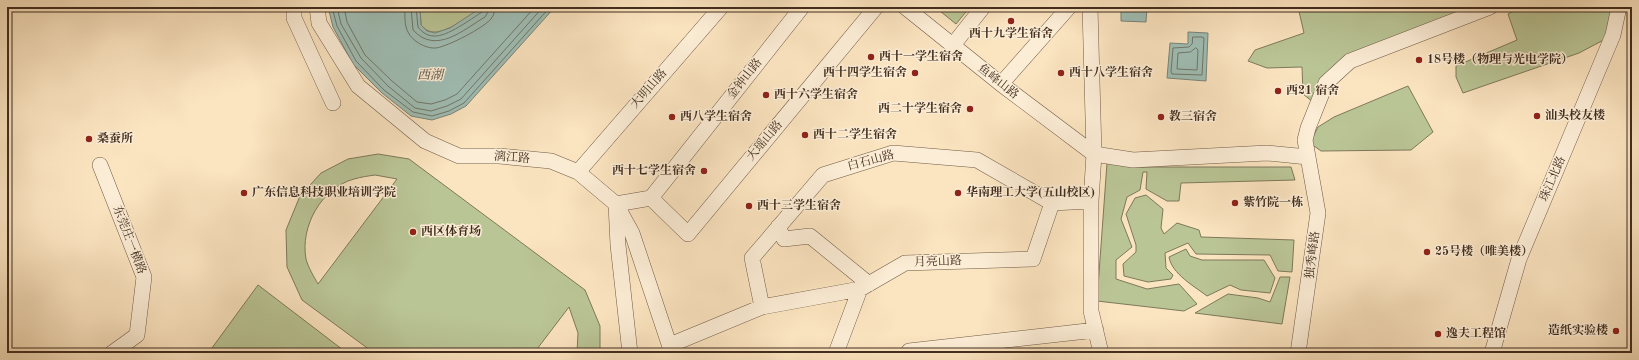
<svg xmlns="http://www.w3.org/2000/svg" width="1639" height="360" font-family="'Old Standard TT','Noto Serif SC',serif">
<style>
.green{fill:#bac596;stroke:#7e795a;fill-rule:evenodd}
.water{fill:#9fbeb5;stroke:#798479}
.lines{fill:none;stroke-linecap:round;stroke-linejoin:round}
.shore{stroke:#70766a;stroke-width:1}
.minor-casing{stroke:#705b46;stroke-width:16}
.minor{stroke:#fcedd6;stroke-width:15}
.poi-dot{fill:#8f2418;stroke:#fcedd6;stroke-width:1.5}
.labels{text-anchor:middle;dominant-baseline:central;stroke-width:3;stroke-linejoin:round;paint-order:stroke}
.poi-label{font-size:12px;font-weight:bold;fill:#412d1e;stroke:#fcedd6;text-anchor:start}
.street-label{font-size:12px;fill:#412d1e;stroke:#fcedd6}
.water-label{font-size:13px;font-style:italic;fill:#585144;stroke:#fcedd6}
</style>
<rect width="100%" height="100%" fill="#fbe4c0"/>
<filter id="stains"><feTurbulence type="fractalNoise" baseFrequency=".005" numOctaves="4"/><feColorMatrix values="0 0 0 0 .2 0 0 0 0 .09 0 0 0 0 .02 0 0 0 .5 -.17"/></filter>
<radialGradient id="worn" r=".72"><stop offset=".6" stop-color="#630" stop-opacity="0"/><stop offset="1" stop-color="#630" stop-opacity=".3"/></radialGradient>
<path class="green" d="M 420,7 L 482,7 C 474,15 445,33 434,32 C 428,32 425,29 421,25 Z
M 935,7 L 970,7 L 956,24 Z
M 1298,7 L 1479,7 L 1341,62 L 1313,102 L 1303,94 L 1302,67 L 1267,68 L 1248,61 L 1255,50 L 1304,33 Z
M 1521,7 L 1619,7 L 1613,35 L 1579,53 L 1463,93 L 1456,77 L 1456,66 L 1517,40 L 1508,14 Z
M 1408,86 L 1433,132 L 1411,150 L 1321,151 L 1310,143 L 1318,127 L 1334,117 Z
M 378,154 L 409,159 L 585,290 L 600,326 L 600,353 L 577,353 L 578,333 L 569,307 L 534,353 L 374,353 L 302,300 L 287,267 L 286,230 L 300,196 L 321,173 L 348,159 ZM 375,175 L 397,179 L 318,284 C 314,277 308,267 306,259 C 300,227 321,188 354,179 C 361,177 368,176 375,175 Z
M 1107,163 L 1136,167 L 1291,167 L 1295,180 L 1181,183 L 1179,201 L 1167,201 L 1146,189 L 1147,172 L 1143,172 L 1140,190 L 1127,197 L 1121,219 L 1132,247 L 1116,260 L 1116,279 L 1147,289 L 1179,284 L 1197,304 L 1184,311 L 1097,301 Z
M 1146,195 L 1163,209 L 1161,228 L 1164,234 L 1177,223 L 1199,230 L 1201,237 L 1294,240 L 1292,272 L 1278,271 L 1270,255 L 1196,254 L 1188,243 L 1165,253 L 1166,268 L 1173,275 L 1171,279 L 1148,282 L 1124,276 L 1123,264 L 1136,252 L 1136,245 L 1126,214 L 1135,198 Z
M 1186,249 L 1190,256 L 1202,260 L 1264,260 L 1275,278 L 1270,293 L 1241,290 L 1230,285 L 1207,296 C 1194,286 1172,274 1169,257 Z
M 1280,277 L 1290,277 L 1282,324 L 1195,313 L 1228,294 L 1258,298 L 1270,302 Z
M 258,285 L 347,353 L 209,352 Z"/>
<path class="water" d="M 328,7 L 420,7 L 421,25 L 427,31 L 435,33 L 450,28 L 482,7 L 555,7 L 466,106 L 451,114 L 432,120 L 411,116 L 382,93 L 353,64 L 333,27 Z
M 1121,7 L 1147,7 L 1146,22 L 1121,21 Z
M 1188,32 L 1208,33 L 1206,81 L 1167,78 L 1170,43 L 1188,44 Z"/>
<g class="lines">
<path class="shore" d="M 332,7 L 337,26 L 356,61 L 384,90 L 413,112 L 432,116 L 449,111 L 464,103 L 550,7
M 337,7 L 341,24 L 361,58 L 388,86 L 415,108 L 431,111 L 447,106 L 461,99 L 543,7
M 344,7 L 347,22 L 365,55 L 392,81 L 417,102 L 431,104 L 445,100 L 457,94 L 535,7
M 405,7 C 405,14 404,25 408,32 C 412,41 426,49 436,48 C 449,46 483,28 491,19 C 494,15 495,11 495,7
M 411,7 L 413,30 C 436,55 463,30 485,17 L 488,12 L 489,7
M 416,7 L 418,27 C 422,32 427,36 434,36 C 447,37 471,19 482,12 L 484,7
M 1193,37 L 1202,37 L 1204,38 L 1202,75 L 1172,74 L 1171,72 L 1173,48 L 1189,47 L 1192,44 Z
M 1196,48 L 1198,50 L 1197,70 L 1177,69 L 1178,53 L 1190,52 Z"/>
<g class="minor-casing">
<path id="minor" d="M 294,7 L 294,18 L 333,103
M 317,7 L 319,23 L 358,86 L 425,141 L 459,156 L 499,156 L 551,161 L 578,172 L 616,204 L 618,245 L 630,353
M 905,7 L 1001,84 L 1094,154 L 1133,160 L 1267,153 L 1308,157 L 1305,140 L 1308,128 L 1326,83 L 1350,61 L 1490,7
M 1090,7 L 1094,154 L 1091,201 L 1091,311 L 1101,353
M 953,45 L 983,7
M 1001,84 L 1069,7
M 100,165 L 144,277 L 137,335 L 112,353
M 578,172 L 721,7
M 651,198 L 688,234 L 876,7
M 778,227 L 784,239 L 810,236 L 869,284
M 762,307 L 752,258 L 823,175 L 893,153 L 977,160 L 1052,203 L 1091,201
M 670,345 L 762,307 L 860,289
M 672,353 L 632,233 L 616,204 L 651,198 L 802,7
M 836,353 L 860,289 L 905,263 L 1033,259 L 1052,203
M 911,353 L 909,351 L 1096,330
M 1298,353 L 1318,213 L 1308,157
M 1492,353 L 1519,259 L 1613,35 L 1619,7"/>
</g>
<use href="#minor" class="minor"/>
</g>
<g class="poi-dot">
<circle cx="1011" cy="21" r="4"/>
<circle cx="871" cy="57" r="4"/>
<circle cx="1419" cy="60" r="4"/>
<circle cx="915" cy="73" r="4"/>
<circle cx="1061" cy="73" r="4"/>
<circle cx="1278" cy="91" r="4"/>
<circle cx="766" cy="95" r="4"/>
<circle cx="970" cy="109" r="4"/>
<circle cx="1537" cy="116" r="4"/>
<circle cx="672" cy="117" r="4"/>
<circle cx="1161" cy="117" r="4"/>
<circle cx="805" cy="135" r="4"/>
<circle cx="89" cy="139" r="4"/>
<circle cx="704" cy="171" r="4"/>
<circle cx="244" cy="193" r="4"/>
<circle cx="958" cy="193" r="4"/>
<circle cx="1235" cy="203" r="4"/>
<circle cx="749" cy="206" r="4"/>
<circle cx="413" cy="232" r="4"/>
<circle cx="1427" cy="252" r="4"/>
<circle cx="1616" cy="331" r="4"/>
<circle cx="1438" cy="334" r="4"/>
</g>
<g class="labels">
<g class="poi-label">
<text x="1011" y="34" text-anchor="middle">西十九学生宿舍</text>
<text x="879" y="57">西十一学生宿舍</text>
<text x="1427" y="60">18号楼（物理与光电学院）</text>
<text x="907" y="73" text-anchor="end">西十四学生宿舍</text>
<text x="1069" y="73">西十八学生宿舍</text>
<text x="1286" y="91">西21 宿舍</text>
<text x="774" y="95">西十六学生宿舍</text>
<text x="962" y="109" text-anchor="end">西二十学生宿舍</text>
<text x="1545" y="116">汕头校友楼</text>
<text x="680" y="117">西八学生宿舍</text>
<text x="1169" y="117">教三宿舍</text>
<text x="813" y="135">西十二学生宿舍</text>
<text x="97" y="139">桑蚕所</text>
<text x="696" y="171" text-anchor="end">西十七学生宿舍</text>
<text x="252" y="193">广东信息科技职业培训学院</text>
<text x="966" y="193">华南理工大学(五山校区)</text>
<text x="1243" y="203">紫竹院一栋</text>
<text x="757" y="206">西十三学生宿舍</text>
<text x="421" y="232">西区体育场</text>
<text x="1435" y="252">25号楼（唯美楼）</text>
<text x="1608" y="331" text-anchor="end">造纸实验楼</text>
<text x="1446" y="334">逸夫工程馆</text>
</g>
<g class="street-label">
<text transform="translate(745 79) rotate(-52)">金钟山路</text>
<text transform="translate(998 82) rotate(38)">鱼峰山路</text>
<text transform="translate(649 89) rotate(-49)">大明山路</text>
<text transform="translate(765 141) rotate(-50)">大瑶山路</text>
<text transform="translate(512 158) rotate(4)">漓江路</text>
<text transform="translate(871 161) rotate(-15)">白石山路</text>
<text transform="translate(1553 179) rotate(-67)">珠江北路</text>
<text transform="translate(129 240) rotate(69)">东莞庄一横路</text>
<text transform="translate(1313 255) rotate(-83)">独秀峰路</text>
<text transform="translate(938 262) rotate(-2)">月亮山路</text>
</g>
<g class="water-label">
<text x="430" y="75">西湖</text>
</g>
</g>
<rect width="1639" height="360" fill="none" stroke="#fbe4c0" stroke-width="24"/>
<rect x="8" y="8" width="1623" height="344" fill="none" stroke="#412d1e" stroke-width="2"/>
<rect x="12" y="12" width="1615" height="336" fill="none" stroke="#412d1e"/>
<rect width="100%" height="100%" filter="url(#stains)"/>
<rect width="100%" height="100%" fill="url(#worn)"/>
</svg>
